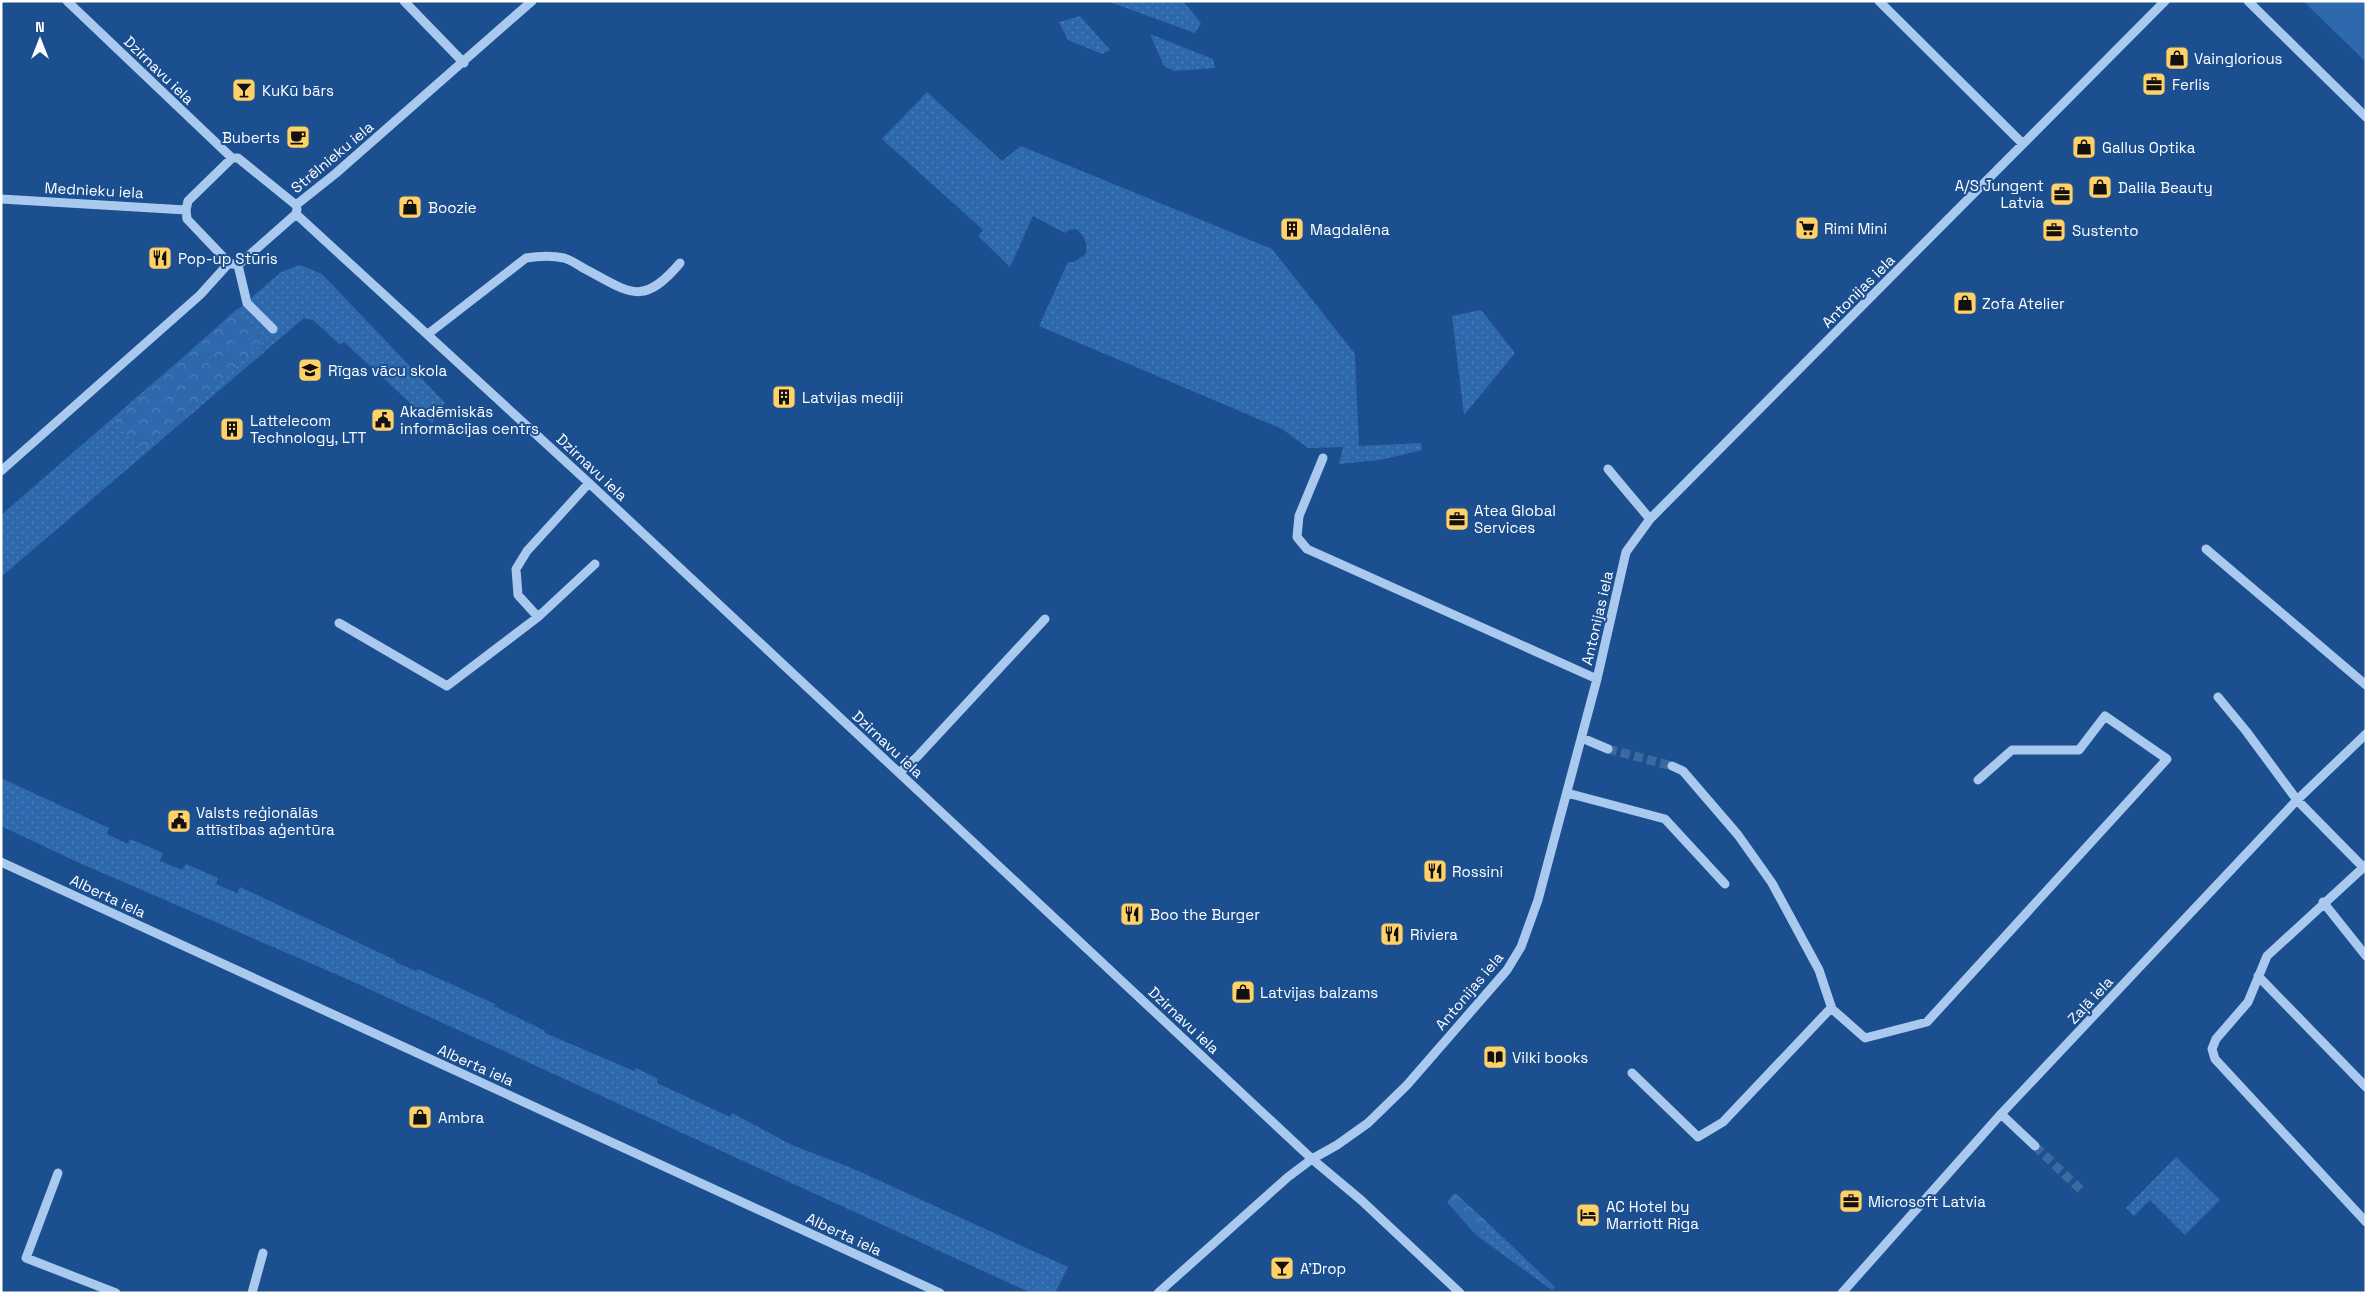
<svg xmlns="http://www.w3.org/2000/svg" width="2367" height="1294" font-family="'Space Grotesk',sans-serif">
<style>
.grass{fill:url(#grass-dots)}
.forest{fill:url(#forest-crowns)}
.pitch{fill:#2e69ad}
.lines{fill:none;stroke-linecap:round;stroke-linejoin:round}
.minor-tunnel{stroke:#3d69a0;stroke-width:9;stroke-dasharray:9 4.5;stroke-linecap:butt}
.minor{stroke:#a9c9ee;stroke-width:9}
.labels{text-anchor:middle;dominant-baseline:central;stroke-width:4;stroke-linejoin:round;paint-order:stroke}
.poi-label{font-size:15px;fill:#fff;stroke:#1b4f8f;text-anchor:start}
.street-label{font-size:15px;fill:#fff;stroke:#1b4f8f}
</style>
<defs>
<pattern id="grass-dots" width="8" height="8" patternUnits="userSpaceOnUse" patternTransform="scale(1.25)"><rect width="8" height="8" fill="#2e69ad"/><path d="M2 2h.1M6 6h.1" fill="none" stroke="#4d80b9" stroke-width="1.8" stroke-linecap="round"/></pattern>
<pattern id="forest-crowns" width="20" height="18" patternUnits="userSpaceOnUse" patternTransform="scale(1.25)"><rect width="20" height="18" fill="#2e69ad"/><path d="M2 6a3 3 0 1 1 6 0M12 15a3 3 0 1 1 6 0" fill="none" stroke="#4d80b9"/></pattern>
</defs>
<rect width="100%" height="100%" fill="#1b4f8f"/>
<path class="grass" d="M 1107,1 L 1183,1 L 1201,23 L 1195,33 Z
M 1080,16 L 1110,50 L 1102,54 L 1068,40 L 1059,22 Z
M 1150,34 L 1213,59 L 1215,68 L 1175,71 L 1164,66 Z
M 927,92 L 1002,161 L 1021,146 L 1272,249 L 1355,354 L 1359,446 L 1421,443 L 1422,450 L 1380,460 L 1339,464 L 1343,447 L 1308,448 L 1282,429 L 1039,326 L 1068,262 L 1074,262 L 1086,254 C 1088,243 1085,236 1076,229 L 1069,230 L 1065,233 L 1033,216 L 1010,267 L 978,236 L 983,230 L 882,139 Z
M 300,265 L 322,274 L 445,403 L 432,423 L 344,342 L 340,345 L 313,320 L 304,318 L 1,577 L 1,515 L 281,272 Z
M 1481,310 L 1515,353 L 1464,415 L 1452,316 Z
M 1,778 L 109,828 L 107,834 L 128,844 L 130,839 L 163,853 L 160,861 L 182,870 L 186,864 L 218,878 L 216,884 L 237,893 L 240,887 L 395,960 L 395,962 L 416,971 L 418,969 L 495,1004 L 494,1006 L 545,1031 L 545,1033 L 634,1071 L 636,1068 L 658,1079 L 657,1083 L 730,1117 L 732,1113 L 792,1145 L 854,1169 L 1068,1267 L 1055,1293 L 1031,1293 L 347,979 L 75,861 L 1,826 Z
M 2176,1157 L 2220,1200 L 2185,1235 L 2150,1200 L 2134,1216 L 2126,1208 Z
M 1488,1223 L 1555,1287 L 1552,1290 L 1476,1235 Z"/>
<path class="forest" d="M 237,309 L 265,340 L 142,451 L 114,420 Z
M 1455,1193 L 1488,1223 L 1476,1235 L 1447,1202 Z"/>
<path class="pitch" d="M 2303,1 L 2366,1 L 2366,62 Z"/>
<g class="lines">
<path class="minor-tunnel" d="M 1608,749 L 1672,766
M 2035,1146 L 2083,1192"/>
<path class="minor" d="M 67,1 L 232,158 L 238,158 L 296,205
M 404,1 L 464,63
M 1879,1 L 2023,144
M 2248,1 L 2366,117
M 232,158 L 188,201 L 186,210 L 187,219 L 229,263 L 238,265 L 296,214 L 297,209
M 1,199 L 186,210
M 296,205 L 335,174 L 532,1
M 296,214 L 589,483 L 1312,1159 L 1361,1200 L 1460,1293
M 238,265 L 247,303 L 273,329
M 428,334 L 526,258 C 538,256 551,255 564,258 C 571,260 578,265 585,269 C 629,292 642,308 680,263
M 1323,458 L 1299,516 L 1297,537 L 1307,549 L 1597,679
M 1608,469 L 1650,519
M 1,471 L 200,295 L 229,263
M 2206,549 L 2366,685
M 538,617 L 518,595 L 516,569 L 527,551 L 589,483
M 339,623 L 447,686 L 538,617 L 595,564
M 2218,697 L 2246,731 L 2297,800 L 2362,866
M 1582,738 L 1608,749
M 1672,766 L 1683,771 L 1738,835 L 1772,883 L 1819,970 L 1832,1009
M 899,773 L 917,757 L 1045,619
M 1567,793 L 1665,819 L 1725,884
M 1,862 L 940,1293
M 2366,865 L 2267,956 L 2248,1002 L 2216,1039 L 2212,1049 L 2215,1059 L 2366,1222
M 2323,902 L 2366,956
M 2258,976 L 2366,1087
M 1632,1073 L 1698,1137 L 1723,1122 L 1831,1008 L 1865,1038 L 1927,1022 L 2167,759 L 2105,716 L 2079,750 L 2012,750 L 1978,780
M 2001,1114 L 2035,1146
M 58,1173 L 26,1258 L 116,1293
M 252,1293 L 263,1253
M 1158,1293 L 1288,1177 L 1312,1159 L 1337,1145 L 1368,1123 L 1407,1085 L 1507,970 L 1521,947 L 1538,900 L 1597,679 L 1626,552 L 1650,519 L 2165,1
M 1842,1293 L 2001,1114 L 2297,800 L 2366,734"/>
</g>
<defs>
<g id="shop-square" transform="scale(1.25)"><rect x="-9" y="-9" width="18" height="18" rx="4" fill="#ffd166" stroke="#1b4f8f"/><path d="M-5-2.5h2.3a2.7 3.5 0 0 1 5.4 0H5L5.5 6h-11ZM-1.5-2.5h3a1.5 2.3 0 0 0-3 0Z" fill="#111"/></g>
<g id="office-square" transform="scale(1.25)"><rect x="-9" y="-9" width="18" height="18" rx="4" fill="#ffd166" stroke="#1b4f8f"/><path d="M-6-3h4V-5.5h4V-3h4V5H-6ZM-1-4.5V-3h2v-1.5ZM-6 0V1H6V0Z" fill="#111"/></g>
<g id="bar-square" transform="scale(1.25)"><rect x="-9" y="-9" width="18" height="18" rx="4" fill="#ffd166" stroke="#1b4f8f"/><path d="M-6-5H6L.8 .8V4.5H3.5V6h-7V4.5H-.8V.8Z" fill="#111"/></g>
<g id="cafe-square" transform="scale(1.25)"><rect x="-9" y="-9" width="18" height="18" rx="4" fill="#ffd166" stroke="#1b4f8f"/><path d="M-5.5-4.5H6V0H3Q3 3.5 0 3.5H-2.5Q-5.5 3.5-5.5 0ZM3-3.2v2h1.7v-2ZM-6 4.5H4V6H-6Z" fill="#111"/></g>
<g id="supermarket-square" transform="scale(1.25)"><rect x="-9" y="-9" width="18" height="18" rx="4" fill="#ffd166" stroke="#1b4f8f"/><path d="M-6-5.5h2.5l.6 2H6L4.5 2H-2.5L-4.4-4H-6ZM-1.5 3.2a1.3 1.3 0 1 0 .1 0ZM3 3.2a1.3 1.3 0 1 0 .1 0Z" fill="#111"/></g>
<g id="building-square" transform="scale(1.25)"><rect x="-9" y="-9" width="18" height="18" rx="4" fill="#ffd166" stroke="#1b4f8f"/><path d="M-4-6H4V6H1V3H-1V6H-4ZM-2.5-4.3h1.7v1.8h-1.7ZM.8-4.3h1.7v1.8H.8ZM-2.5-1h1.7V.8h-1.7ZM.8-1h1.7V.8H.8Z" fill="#111"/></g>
<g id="restaurant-square" transform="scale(1.25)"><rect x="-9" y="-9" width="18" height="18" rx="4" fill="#ffd166" stroke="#1b4f8f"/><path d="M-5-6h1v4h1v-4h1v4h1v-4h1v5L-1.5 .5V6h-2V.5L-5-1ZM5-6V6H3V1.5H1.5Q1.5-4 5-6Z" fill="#111"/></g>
<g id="school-square" transform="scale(1.25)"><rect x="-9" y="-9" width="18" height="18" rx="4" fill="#ffd166" stroke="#1b4f8f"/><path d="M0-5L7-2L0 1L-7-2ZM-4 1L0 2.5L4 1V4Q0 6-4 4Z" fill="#111"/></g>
<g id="civic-square" transform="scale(1.25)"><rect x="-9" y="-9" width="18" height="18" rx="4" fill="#ffd166" stroke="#1b4f8f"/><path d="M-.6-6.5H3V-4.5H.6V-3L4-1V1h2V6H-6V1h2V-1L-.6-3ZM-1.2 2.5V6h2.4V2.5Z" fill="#111"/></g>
<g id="library-square" transform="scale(1.25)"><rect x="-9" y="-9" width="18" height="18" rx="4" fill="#ffd166" stroke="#1b4f8f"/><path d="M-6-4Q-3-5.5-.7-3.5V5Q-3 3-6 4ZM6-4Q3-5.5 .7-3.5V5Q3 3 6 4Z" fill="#111"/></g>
<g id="hotel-square" transform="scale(1.25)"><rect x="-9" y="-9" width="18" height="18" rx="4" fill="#ffd166" stroke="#1b4f8f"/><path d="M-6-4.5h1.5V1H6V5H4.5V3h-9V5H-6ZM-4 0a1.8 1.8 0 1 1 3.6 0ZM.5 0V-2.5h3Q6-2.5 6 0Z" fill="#111"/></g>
</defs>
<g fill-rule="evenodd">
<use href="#shop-square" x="2177" y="58"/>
<use href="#office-square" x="2154" y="84"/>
<use href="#bar-square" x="244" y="90"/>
<use href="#cafe-square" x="298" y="137"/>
<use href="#shop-square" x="2084" y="147"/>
<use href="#shop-square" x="2100" y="187"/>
<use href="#office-square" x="2062" y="194"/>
<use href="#shop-square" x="410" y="207"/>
<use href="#supermarket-square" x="1807" y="228"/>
<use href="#building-square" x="1292" y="229"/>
<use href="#office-square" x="2054" y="230"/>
<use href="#restaurant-square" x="160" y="258"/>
<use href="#shop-square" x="1965" y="303"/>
<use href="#school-square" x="310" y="370"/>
<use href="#building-square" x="784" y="397"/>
<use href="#civic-square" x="383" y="420"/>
<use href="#building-square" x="232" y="429"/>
<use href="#office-square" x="1457" y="519"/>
<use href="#civic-square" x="179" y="821"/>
<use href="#restaurant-square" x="1435" y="871"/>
<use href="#restaurant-square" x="1132" y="914"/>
<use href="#restaurant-square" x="1392" y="934"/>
<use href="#shop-square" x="1243" y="992"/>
<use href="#library-square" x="1495" y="1057"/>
<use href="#shop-square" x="420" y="1117"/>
<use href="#office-square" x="1851" y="1201"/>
<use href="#hotel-square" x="1588" y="1215"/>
<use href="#bar-square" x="1282" y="1268"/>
</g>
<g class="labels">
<g class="poi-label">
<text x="2194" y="58">Vainglorious</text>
<text x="2172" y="84">Ferlis</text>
<text x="262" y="90">KuKū bārs</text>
<text x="280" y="137" text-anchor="end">Buberts</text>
<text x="2102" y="147">Gallus Optika</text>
<text x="2044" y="185" text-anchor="end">A/S Jungent<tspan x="2044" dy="17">Latvia</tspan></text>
<text x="2118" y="187">Dalila Beauty</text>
<text x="428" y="207">Boozie</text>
<text x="1824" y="228">Rimi Mini</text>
<text x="1310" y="229">Magdalēna</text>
<text x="2072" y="230">Sustento</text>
<text x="178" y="258">Pop-up Stūris</text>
<text x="1982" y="303">Zofa Atelier</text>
<text x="328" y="370">Rīgas vācu skola</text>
<text x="802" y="397">Latvijas mediji</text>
<text x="400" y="411">Akadēmiskās<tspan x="400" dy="17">informācijas centrs</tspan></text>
<text x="250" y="420">Lattelecom<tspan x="250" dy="17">Technology, LTT</tspan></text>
<text x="1474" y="510">Atea Global<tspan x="1474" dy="17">Services</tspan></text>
<text x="196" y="812">Valsts reģionālās<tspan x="196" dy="17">attīstības aģentūra</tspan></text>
<text x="1452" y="871">Rossini</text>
<text x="1150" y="914">Boo the Burger</text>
<text x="1410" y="934">Riviera</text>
<text x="1260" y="992">Latvijas balzams</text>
<text x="1512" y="1057">Vilki books</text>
<text x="438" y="1117">Ambra</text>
<text x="1868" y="1201">Microsoft Latvia</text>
<text x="1606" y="1206">AC Hotel by<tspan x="1606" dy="17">Marriott Riga</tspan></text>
<text x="1300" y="1268">A'Drop</text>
</g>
<g class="street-label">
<text transform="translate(159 70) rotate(44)">Dzirnavu iela</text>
<text transform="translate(332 157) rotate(-40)">Strēlnieku iela</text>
<text transform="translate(94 190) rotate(3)">Mednieku iela</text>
<text transform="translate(1858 291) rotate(-45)">Antonijas iela</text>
<text transform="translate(592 467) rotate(43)">Dzirnavu iela</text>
<text transform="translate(1597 618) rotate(-77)">Antonijas iela</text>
<text transform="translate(888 744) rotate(43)">Dzirnavu iela</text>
<text transform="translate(108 896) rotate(25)">Alberta iela</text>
<text transform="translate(1469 991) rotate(-50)">Antonijas iela</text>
<text transform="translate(2090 1000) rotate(-47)">Zaļā iela</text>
<text transform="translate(1184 1020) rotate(43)">Dzirnavu iela</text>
<text transform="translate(476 1065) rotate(24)">Alberta iela</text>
<text transform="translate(844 1234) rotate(25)">Alberta iela</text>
</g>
</g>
<rect width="2367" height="1294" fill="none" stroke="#ffffff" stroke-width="5"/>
<g transform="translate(40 40)" stroke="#1b4f8f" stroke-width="4" paint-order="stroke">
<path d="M0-4L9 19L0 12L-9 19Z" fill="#ffffff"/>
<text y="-8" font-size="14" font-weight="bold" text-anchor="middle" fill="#ffffff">N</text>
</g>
</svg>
